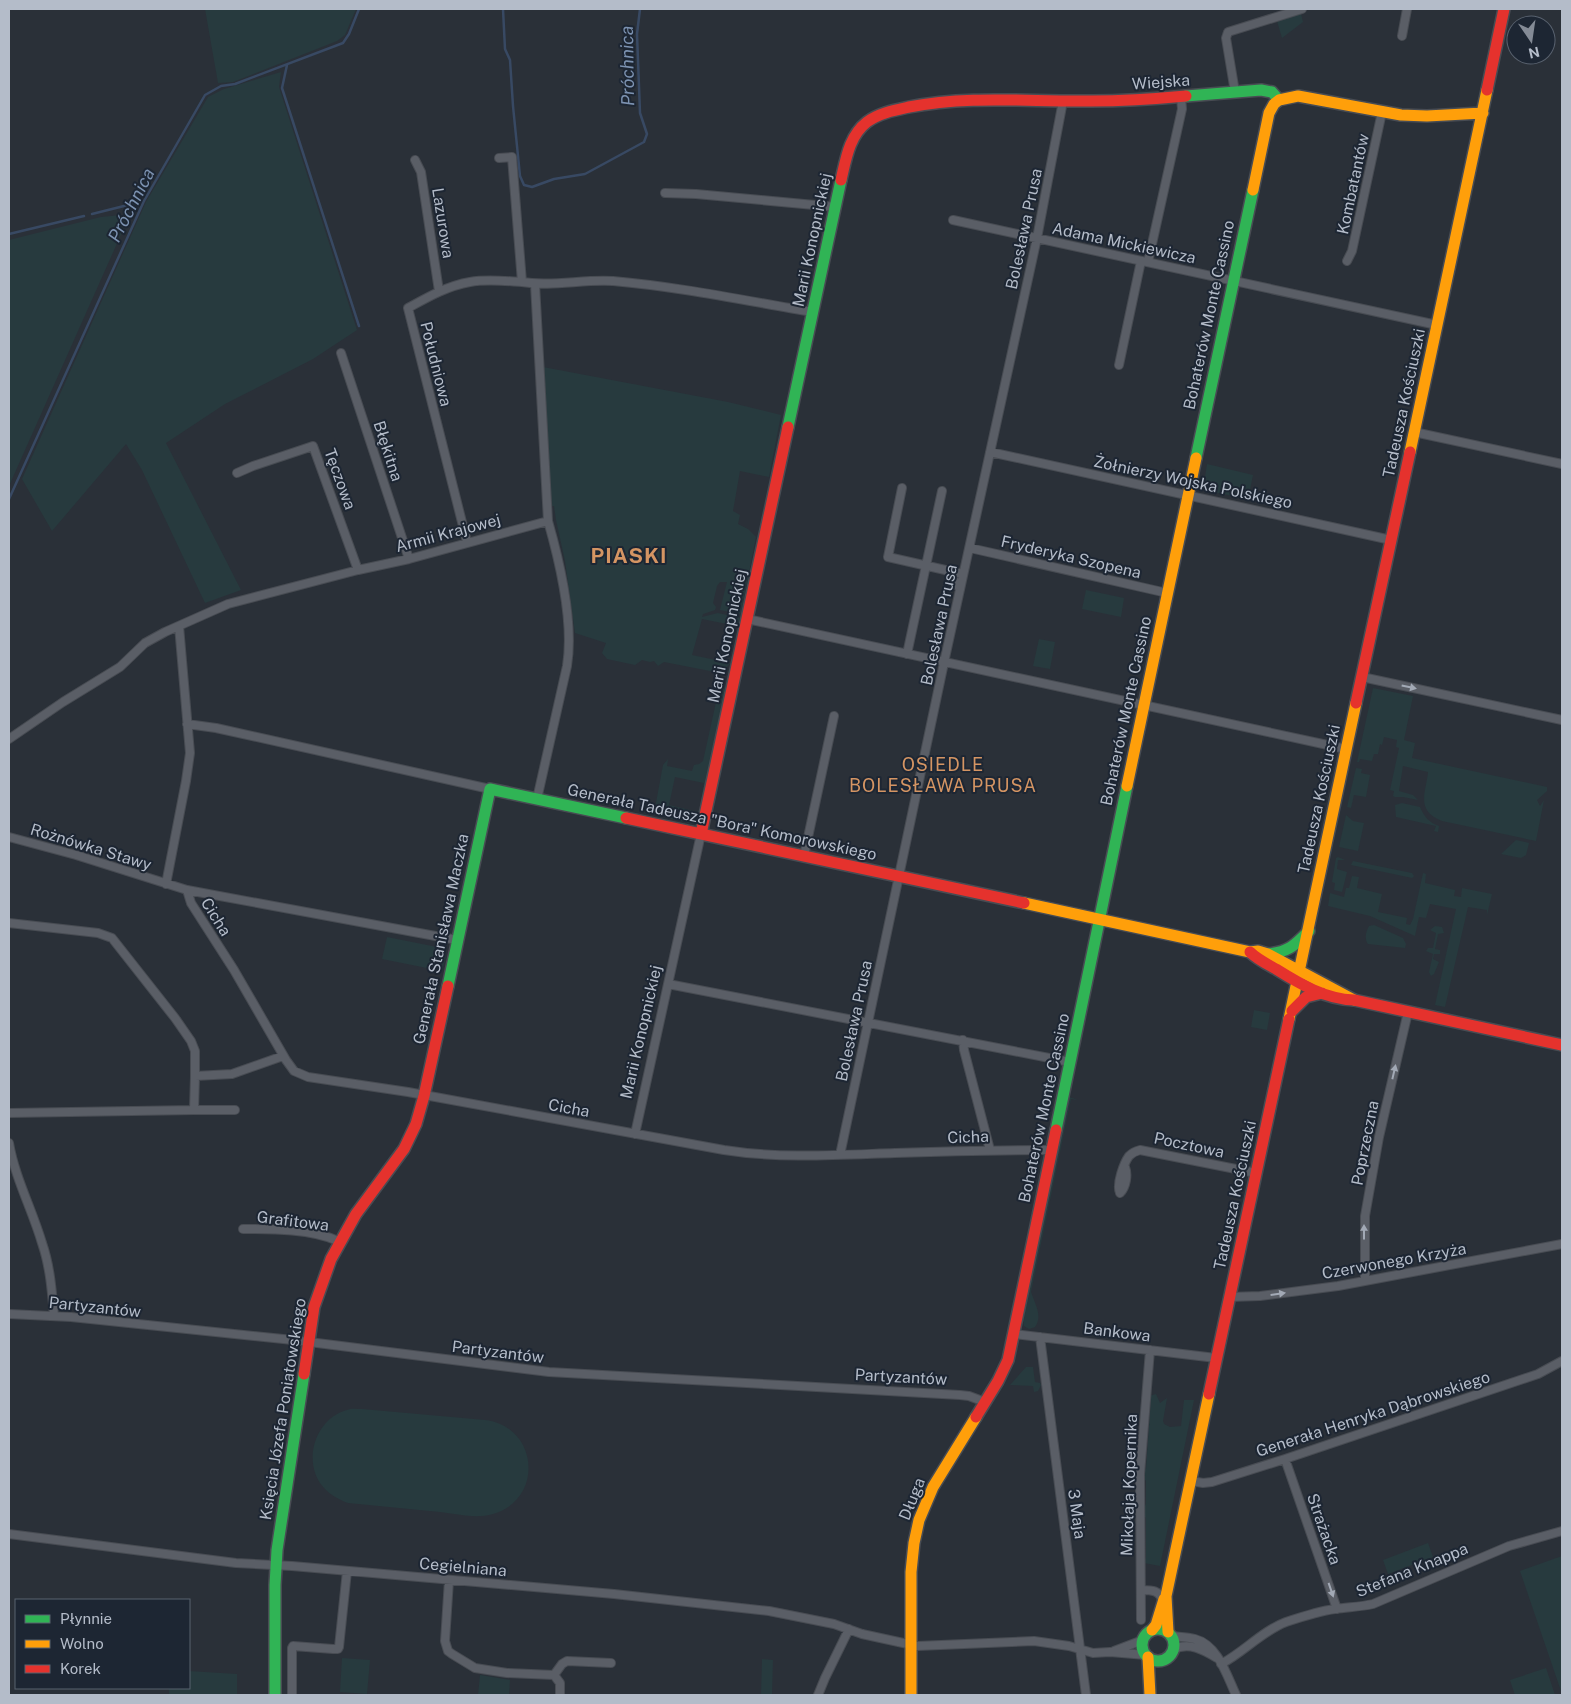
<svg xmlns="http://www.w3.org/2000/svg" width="1571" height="1704" font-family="'Public Sans',sans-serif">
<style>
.green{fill:#273a3e}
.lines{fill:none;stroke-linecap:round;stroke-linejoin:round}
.stream{stroke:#384963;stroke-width:2.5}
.street-casing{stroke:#484c53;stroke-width:10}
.fast-casing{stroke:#484c53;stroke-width:14}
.slow-casing{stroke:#484c53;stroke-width:14}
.jam-casing{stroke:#484c53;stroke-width:14}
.street{stroke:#5a5e66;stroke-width:8}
.fast{stroke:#30b455;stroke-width:11}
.slow{stroke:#ff9f0a;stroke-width:11}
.jam{stroke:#e5322d;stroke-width:11}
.oneway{fill:#a2a9b5}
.labels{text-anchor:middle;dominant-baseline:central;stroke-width:4;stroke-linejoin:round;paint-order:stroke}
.street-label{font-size:16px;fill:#b4bcc9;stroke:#1d2633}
.water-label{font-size:18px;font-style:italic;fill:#7c92b1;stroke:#1d2633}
.neighbourhood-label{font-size:18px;letter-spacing:1px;fill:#d59563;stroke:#1d2633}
.district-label{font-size:21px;font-weight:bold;letter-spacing:1px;fill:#d59563;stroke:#1d2633}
</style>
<rect width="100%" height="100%" fill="#2a3038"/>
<path class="green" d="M 205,9 L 356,9 L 345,35 L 337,41 L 233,82 L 218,83 Z
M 1301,14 L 1303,22 L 1282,38 L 1277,21 Z
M 281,72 L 279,87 L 357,330 L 313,359 L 225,404 L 166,443 L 241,590 L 205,603 L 142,470 L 126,444 L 52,531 L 22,479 L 146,202 L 208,97 L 224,89 Z
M 121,215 L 127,221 L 9,486 L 9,240 L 101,217 Z
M 543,367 L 728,402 L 781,415 L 769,477 L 740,471 L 733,511 L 740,515 L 738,524 L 748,529 L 756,537 L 741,614 L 720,610 L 727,582 L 720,582 L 717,586 L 713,603 L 716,607 L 715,610 L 703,614 L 702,617 L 718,613 L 740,618 L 737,626 L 702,619 L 692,655 L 730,663 C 726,669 723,671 715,672 L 664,662 L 658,666 L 654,661 L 650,662 L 642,660 L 635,665 L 607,659 L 602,653 L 606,643 L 575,633 L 565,561 L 556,520 L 554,506 L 551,506 Z
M 1207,464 L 1253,475 L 1248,499 L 1203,490 Z
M 1086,590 L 1124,598 L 1121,617 L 1082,609 Z
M 1039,639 L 1055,642 L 1050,669 L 1033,666 Z
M 720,684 L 724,685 L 726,691 L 701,807 L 700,807 L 704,783 L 675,777 L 669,805 L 698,812 L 699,809 L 701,809 L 698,819 L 694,824 L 664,817 L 658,809 L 655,808 L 663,765 L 668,759 L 667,766 L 692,771 L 694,765 L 699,764 L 703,761 Z
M 1373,688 L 1413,696 L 1404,740 L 1415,743 L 1412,758 L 1547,787 L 1547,791 L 1537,800 L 1540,806 L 1544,800 L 1536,841 L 1442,821 C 1415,810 1426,793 1428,772 L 1403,766 L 1399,791 L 1413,795 L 1418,800 L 1403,797 L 1395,797 L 1393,796 L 1394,791 L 1390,790 L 1399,748 L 1396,747 L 1397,740 L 1384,737 L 1382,745 L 1380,744 L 1378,754 L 1374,754 L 1372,761 L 1360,759 L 1359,762 L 1357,762 Z
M 1356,768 L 1362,769 L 1361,773 L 1370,775 L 1366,797 L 1354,795 L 1351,808 L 1347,807 Z
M 1402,803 L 1420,807 C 1424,817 1430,823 1439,826 L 1438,832 L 1434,831 L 1436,826 L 1396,817 L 1395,805 Z
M 1346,815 L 1353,821 L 1364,823 L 1358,851 L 1339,847 Z
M 1516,840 L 1529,843 L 1526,855 L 1521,858 L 1501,854 Z
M 1338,857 L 1345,860 L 1338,860 L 1337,869 L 1347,872 L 1342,892 L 1334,890 L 1335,883 L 1332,882 L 1336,858 Z
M 1353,861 L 1412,873 L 1414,876 L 1412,878 L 1351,865 Z
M 1423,873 L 1426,874 L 1425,883 L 1455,890 L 1454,896 L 1461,897 L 1462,888 L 1492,894 L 1487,915 L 1487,910 L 1468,907 L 1445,1007 L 1435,1005 L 1456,909 L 1430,904 L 1426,918 L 1419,917 L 1415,936 L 1370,916 L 1328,906 L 1330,893 L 1344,897 L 1346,888 L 1349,888 L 1352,876 L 1359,877 L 1357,888 L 1382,894 L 1378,912 L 1407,918 L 1406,924 L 1410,925 L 1413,919 Z
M 1374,925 L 1403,938 L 1406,944 L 1405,948 L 1368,944 C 1364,939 1366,931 1369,926 Z
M 1435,926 L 1442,927 L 1444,933 L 1438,934 L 1435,949 L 1440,950 L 1440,954 L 1434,954 L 1433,959 L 1439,962 L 1434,974 L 1431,976 L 1429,972 L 1433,954 L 1426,951 L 1428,948 L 1433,948 L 1436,933 L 1430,930 Z
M 387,937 L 442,948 L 446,956 L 442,971 L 382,959 Z
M 1254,1010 L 1270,1013 L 1267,1030 L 1251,1027 Z
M 1069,1097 L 1078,1100 L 1071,1099 L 1031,1292 C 1035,1304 1043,1316 1035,1327 L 1029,1329 L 1024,1326 L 1023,1320 Z
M 1026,1367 L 1033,1367 L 1035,1382 L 1040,1383 L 1041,1385 L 1038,1391 L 1034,1392 L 1033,1386 L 1010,1385 Z
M 1156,1394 L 1160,1403 L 1167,1398 L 1163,1421 L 1164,1424 L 1170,1427 L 1181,1426 L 1184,1400 L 1194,1400 L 1160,1566 L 1144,1563 L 1143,1561 L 1146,1558 L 1146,1518 L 1143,1515 L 1143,1508 L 1146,1504 L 1146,1481 L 1143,1478 L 1143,1471 L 1146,1469 L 1151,1398 L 1149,1396 Z
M 362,1409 L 485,1420 C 538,1426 545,1499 493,1514 C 476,1519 457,1514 440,1512 C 409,1509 379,1506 348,1503 C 337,1499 327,1493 320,1483 C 303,1457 317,1418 347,1410 C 351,1408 357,1409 362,1409 Z
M 1428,1543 L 1433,1557 L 1388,1574 L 1383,1560 Z
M 1562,1556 L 1562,1694 L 1520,1571 Z
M 342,1658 L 370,1660 L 367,1694 L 340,1692 Z
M 762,1659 L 773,1660 L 772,1695 L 761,1695 Z
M 1546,1668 L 1555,1695 L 1515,1695 L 1510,1680 Z
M 189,1671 L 237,1674 L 237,1695 L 169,1695 L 169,1688 L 189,1688 Z
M 480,1675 L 510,1680 L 509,1695 L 478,1695 Z"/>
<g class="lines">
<path class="stream" d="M 503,9 L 505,49 L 510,60 L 513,106 L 520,176 L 524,185 L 532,187 L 554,179 L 585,174 L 644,142 L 647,134 L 640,113 L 637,34 L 640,9
M 287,65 L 282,88 L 359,326
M 92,214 L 144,201
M 9,234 L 84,216
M 9,499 L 144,201 L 205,95 L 221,86 L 235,84 L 343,43 L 349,34 L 359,9"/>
<g class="street-casing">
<path id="street" d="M 1402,36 L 1407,9
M 1235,92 L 1226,38 L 1228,32 L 1302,9
M 499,158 L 512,157 L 522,282 C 552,287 583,279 613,281 C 681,287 747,301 813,312
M 415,160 L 421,172 L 439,291
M 665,193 L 696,194 L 836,207
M 953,220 L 1437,325
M 1347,261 L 1352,251 L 1382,112
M 1148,262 L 1182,109 L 1181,97
M 341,353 L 409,559
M 1119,365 L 1141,261
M 1414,432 L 1562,464
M 990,452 L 1391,540
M 237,473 L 253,466 L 313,446 L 358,570
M 902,488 L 888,557 L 963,574
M 467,542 L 408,308 C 428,297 447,286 470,282 C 487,279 505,281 522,282
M 970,548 L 1167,593
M 948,571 L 960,589
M 747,619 L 1346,749
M 907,654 L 942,491
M 1362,677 L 1562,720
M 187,724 L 216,728 L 490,789
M 9,739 L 63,702 L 120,667 L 145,643 L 165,632 L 228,604 L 358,570 L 409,559 L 548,521 L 535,284
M 537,799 L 567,666 C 574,623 560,563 548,521
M 9,837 L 76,855 L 187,890 L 457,940
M 804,856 L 834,716
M 166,884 L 186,781 L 190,753 L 179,626
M 187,890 L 191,903 L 234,970 L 286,1060 L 294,1071 L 308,1077 L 408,1092 L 724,1150 C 781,1159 838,1155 895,1153 C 948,1151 1000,1150 1052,1150
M 9,923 L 98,933 L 112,938 L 175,1018 L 191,1041 L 195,1051 L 195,1076 L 232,1074 L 283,1056
M 668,984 L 1070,1062
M 963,1040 L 964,1050 L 990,1150
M 194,1110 L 235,1110
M 9,1113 L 194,1110 L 195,1076
M 635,1134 L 701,834
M 9,1143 C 15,1178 32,1209 42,1243 C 50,1266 52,1291 54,1316
M 840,1155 L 945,658 L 1037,238 L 1063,101
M 1120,1193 C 1116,1184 1124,1163 1129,1156 C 1132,1153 1136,1151 1140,1150 L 1256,1173
M 1120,1193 C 1126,1187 1128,1175 1125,1167
M 243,1229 C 273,1229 312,1229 338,1241
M 1365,1281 L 1365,1216 L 1379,1137 L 1408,1012
M 1229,1297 L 1260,1296 L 1338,1286 L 1562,1244
M 9,1314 L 71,1317 L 293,1340 L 549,1372 L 960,1395 L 969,1396 L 985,1402
M 1014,1334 L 1216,1358
M 1040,1337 L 1086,1695
M 1285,1459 L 1337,1609
M 1191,1481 L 1203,1483 L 1212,1482 L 1285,1459 L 1538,1374 L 1562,1361
M 9,1534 L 236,1563 L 292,1566 L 614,1594 L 769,1611 L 834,1624 L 862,1634 L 917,1646 L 1034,1641 L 1069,1646 L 1093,1653 L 1110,1652 L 1146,1655
M 449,1580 L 445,1641 L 448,1651 L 452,1654 L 475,1668 L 507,1673 L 554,1675 L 560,1683 L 560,1695
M 1141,1590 C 1152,1590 1160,1590 1163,1602
M 1141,1620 L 1140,1474 L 1150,1350
M 1171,1636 C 1179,1637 1187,1637 1195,1639 C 1218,1645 1227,1676 1236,1695
M 1173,1650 C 1188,1641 1204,1650 1217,1658
M 1114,1651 L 1143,1640
M 1221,1664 C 1244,1652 1262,1631 1286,1622 C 1301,1617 1319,1611 1335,1609 C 1348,1607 1360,1607 1373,1604 L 1509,1546 L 1562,1531
M 554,1675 L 562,1664 L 567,1661 L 611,1663
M 292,1695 L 292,1648 L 293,1646 L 333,1649 L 338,1649 L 339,1647 L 347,1571
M 818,1695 L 825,1678 L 849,1629"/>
</g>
<g class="fast-casing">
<path id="fast" d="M 1186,96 L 1261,90 L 1272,92 L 1279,100
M 788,427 L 841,180
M 1196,458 L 1253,190
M 1268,954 C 1289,952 1295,945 1309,931
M 448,986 L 490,789 L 626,818
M 1056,1130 L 1127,786
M1142 1645a16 16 0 1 1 32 0a16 16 0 1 1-32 0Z
M 275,1695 L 275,1585 L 277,1550 L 304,1374"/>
</g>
<g class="slow-casing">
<path id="slow" d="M 1253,190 L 1269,113 L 1274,104 L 1279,100 L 1298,96 L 1401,115 L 1427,116 L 1483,113
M 1410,452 L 1487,90
M 1127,786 L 1196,458
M 1024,903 L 1250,952 L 1258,951 L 1268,954 L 1354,1000
M 1289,1019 L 1356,703
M 1152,1630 L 1156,1625 L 1164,1599
M 1168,1632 L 1166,1596 L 1209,1394
M 1148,1657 L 1150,1695
M 911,1695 L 911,1572 L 914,1543 L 919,1520 L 933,1487 L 976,1417"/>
</g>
<g class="jam-casing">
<path id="jam" d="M 1487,90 L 1504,9
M 841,180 C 846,159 849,136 867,122 C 879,113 895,110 909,107 C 970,95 1030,102 1091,101 C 1123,101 1154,99 1186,96
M 1356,703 L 1410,452
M 626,818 L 1024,903
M 701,834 L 788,427
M 1250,952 C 1257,959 1267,964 1276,969 C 1300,984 1325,999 1354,1000 L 1562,1045
M 1292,1011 L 1306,997 L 1322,993
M 304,1374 L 314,1307 L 331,1259 L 356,1214 L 404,1149 L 416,1124 L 424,1096 L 448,986
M 1209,1394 L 1289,1019
M 976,1417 L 998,1381 L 1008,1360 L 1056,1130"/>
</g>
<use href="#street" class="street"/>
<use href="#fast" class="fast"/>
<use href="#slow" class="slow"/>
<use href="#jam" class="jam"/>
</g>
<defs><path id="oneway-solid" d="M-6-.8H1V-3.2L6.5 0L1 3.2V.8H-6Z" transform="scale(1.25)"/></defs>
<g class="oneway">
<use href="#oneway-solid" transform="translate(1409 687) rotate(12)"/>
<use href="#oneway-solid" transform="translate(1394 1072) rotate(-77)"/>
<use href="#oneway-solid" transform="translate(1364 1232) rotate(-90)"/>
<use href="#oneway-solid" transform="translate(1278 1294) rotate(-8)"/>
<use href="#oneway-solid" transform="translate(1331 1590) rotate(71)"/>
</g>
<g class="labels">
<g class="street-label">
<text transform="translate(1161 82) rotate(-4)">Wiejska</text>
<text transform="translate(1353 184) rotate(-78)">Kombatantów</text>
<text transform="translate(443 223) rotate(81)">Lazurowa</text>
<text transform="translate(1024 229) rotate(-78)">Bolesława Prusa</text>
<text transform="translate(812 240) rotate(-78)">Marii Konopnickiej</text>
<text transform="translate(1124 243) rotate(12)">Adama Mickiewicza</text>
<text transform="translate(1209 315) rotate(-78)">Bohaterów Monte Cassino</text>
<text transform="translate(436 364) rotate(76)">Południowa</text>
<text transform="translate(1404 403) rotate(-78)">Tadeusza Kościuszki</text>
<text transform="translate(388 451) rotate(72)">Błękitna</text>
<text transform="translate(340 479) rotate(70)">Tęczowa</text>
<text transform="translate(1193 482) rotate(12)">Żołnierzy Wojska Polskiego</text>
<text transform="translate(448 533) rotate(-15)">Armii Krajowej</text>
<text transform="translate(1071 557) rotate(13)">Fryderyka Szopena</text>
<text transform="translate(939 625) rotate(-78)">Bolesława Prusa</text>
<text transform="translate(727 636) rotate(-78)">Marii Konopnickiej</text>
<text transform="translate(1126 711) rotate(-78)">Bohaterów Monte Cassino</text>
<text transform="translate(1319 799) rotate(-78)">Tadeusza Kościuszki</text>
<text transform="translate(722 822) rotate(12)">Generała Tadeusza "Bora" Komorowskiego</text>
<text transform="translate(91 847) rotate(17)">Rożnówka Stawy</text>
<text transform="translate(216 917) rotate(58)">Cicha</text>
<text transform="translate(441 939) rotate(-78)">Generała Stanisława Maczka</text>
<text transform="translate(854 1021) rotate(-78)">Bolesława Prusa</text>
<text transform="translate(641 1032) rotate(-77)">Marii Konopnickiej</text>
<text transform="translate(569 1108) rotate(10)">Cicha</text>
<text transform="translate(1044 1108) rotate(-78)">Bohaterów Monte Cassino</text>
<text transform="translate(968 1137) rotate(-2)">Cicha</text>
<text transform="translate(1365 1143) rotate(-79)">Poprzeczna</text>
<text transform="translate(1189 1145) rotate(12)">Pocztowa</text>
<text transform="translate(1235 1195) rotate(-78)">Tadeusza Kościuszki</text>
<text transform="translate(293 1221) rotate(7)">Grafitowa</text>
<text transform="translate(1394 1261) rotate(-10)">Czerwonego Krzyża</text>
<text transform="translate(95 1307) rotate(6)">Partyzantów</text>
<text transform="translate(1117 1332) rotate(7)">Bankowa</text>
<text transform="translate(498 1352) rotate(7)">Partyzantów</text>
<text transform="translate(901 1377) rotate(3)">Partyzantów</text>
<text transform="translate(283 1409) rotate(-81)">Księcia Józefa Poniatowskiego</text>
<text transform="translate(1373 1414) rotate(-18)">Generała Henryka Dąbrowskiego</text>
<text transform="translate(1129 1485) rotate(-88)">Mikołaja Kopernika</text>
<text transform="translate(912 1499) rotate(-68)">Długa</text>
<text transform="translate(1077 1514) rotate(82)">3 Maja</text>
<text transform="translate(1324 1529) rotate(71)">Strażacka</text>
<text transform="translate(463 1567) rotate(5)">Cegielniana</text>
<text transform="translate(1412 1570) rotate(-22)">Stefana Knappa</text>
</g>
<g class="water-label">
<text transform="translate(627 66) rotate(-91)">Próchnica</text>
<text transform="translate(131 205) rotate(-63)">Próchnica</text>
</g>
<g class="neighbourhood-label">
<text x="943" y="764">OSIEDLE<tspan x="943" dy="21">BOLESŁAWA PRUSA</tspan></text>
</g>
<g class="district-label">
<text x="629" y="555">PIASKI</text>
</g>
</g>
<rect width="1571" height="1704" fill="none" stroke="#b4bcc9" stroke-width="20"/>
<rect x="15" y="1599" width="175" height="90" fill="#1d2633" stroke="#59626f"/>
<rect x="25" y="1615" width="25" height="8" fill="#30b455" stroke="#59626f"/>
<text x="60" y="1624" font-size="15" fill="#b4bcc9">Płynnie</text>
<rect x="25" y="1640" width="25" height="8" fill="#ff9f0a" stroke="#59626f"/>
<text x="60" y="1649" font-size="15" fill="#b4bcc9">Wolno</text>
<rect x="25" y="1665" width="25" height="8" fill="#e5322d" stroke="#59626f"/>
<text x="60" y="1674" font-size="15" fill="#b4bcc9">Korek</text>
<g transform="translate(1531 40) rotate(167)"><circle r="24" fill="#1d2633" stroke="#59626f"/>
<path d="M0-4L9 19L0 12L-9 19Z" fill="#848b96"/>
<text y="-8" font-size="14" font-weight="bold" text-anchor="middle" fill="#b4bcc9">N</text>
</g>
</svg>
